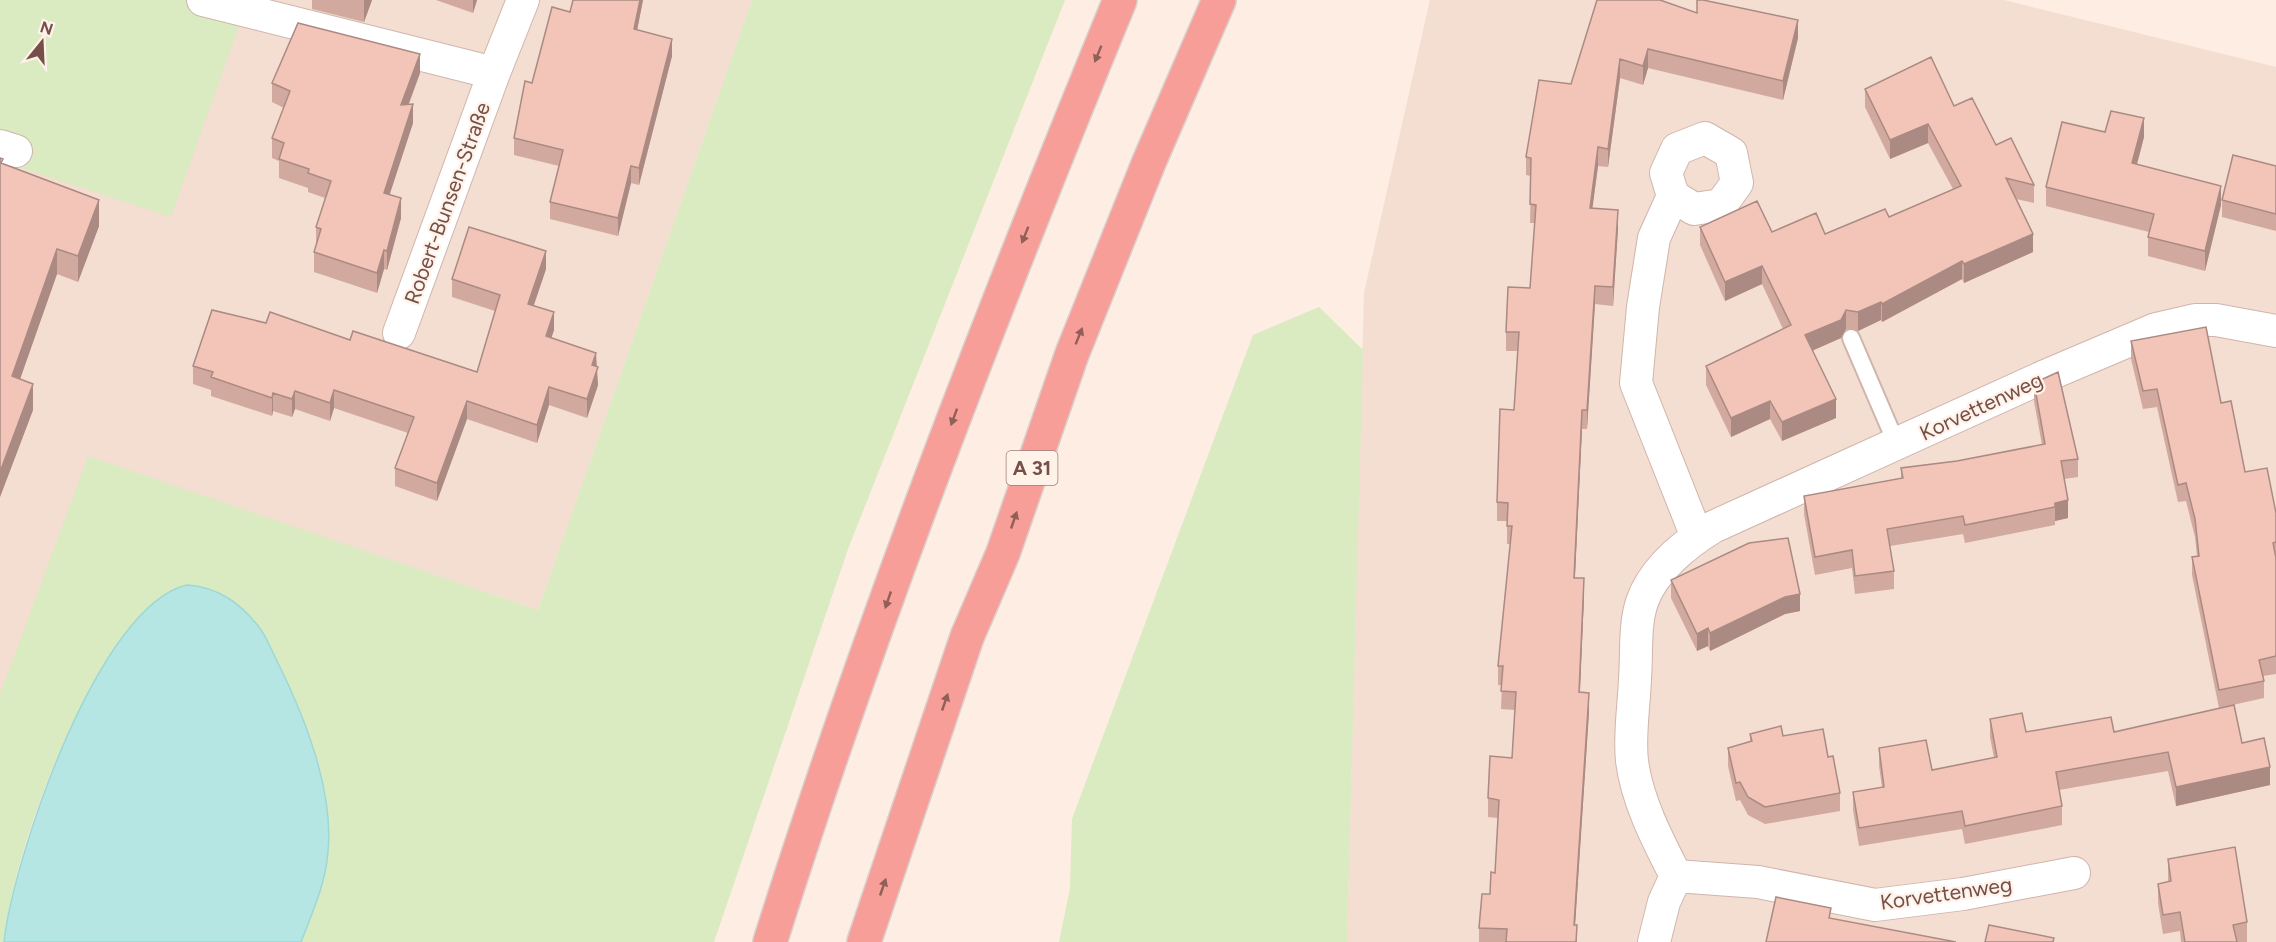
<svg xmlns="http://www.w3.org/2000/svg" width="2276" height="942" font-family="Figtree,sans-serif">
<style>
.residential{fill:#f4ddd1}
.green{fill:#daeac1}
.water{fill:#b6e6e4;stroke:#9dd8d6;stroke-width:1.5}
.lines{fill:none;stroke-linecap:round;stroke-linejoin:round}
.lane-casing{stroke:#d0b5ac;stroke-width:20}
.street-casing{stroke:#d0b5ac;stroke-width:34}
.highway-casing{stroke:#d8cecc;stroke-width:36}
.lane{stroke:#fff;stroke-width:16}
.street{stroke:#fff;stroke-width:32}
.highway{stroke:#f89e98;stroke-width:33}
.wall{fill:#d1a99f}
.shaded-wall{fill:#aa8a82}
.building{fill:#f3c5b9;stroke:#aa8a82;stroke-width:1.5}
.oneway{fill:#8f5f58}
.labels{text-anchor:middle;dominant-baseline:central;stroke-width:4.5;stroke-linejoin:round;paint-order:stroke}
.shield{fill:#fff2e9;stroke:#9e8078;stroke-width:1.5}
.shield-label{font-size:20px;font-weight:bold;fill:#754f48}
.street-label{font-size:21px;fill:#754f48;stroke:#fff2e9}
</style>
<rect width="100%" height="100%" fill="#fdede2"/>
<path class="residential" d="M 0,0 L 752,0 L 538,610 L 88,457 L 0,695 Z
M 1430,0 L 2004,0 L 2276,67 L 2276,942 L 1347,942 L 1364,293 Z"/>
<path class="green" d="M 0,0 L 203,0 L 245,9 L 171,217 L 0,161 Z
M 752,0 L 1065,0 L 848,549 L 714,942 L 301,942 L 319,895 L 328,852 L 328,817 L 325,790 L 292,692 L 260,629 L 175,588 C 159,599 144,611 131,627 C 72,700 14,849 4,942 L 0,942 L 0,694 L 88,456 L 538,610 Z
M 1319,307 L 1363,350 L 1347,942 L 1059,942 L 1070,888 L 1072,819 L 1253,335 Z"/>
<path class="water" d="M 187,585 C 218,587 240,603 259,627 C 266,636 271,649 276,659 C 304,715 334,788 328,851 C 326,883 312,913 301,942 L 4,942 C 13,859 98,605 187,585 Z"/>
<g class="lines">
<g class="lane-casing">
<path id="lane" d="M 1851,338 L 1897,445"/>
</g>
<g class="street-casing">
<path id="street" d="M 203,0 L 494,73 L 399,333
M 494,73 L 523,0
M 0,146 L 16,151
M 1673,196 L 1694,209 L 1721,205 L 1737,183 L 1731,153 L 1705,138 L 1677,149 L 1666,173 L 1673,196 L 1654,238 L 1643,307 L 1636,383 L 1697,537
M 1676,876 L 1758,882 L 1875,905 L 1963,894 L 2074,873
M 1654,942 L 1664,902 L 1676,876 C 1658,841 1637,801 1632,761 C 1629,735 1634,706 1635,679 C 1637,654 1634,626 1642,602 C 1653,570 1685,544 1713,527 L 2043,377 L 2156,329 L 2195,320 L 2216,320 L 2276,331"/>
</g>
<g class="highway-casing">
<path id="highway" d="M 770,942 C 871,622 993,310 1120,0
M 864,942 L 967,637 L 1003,553 L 1072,354 L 1149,162 L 1219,0"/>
</g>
<use href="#lane" class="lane"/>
<use href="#street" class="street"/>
<use href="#highway" class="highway"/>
</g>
<path class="wall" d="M 312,0 L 372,0 L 364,22 L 312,9 Z
M 436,0 L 477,0 L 473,13 Z
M 573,0 L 643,0 L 637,30 L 672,56 L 639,185 L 631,183 L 618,236 L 550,219 L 550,202 L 559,166 L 514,155 L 514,138 L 532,83 L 570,12 Z
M 1697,13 L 1798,38 L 1783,100 L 1648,68 L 1643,85 L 1620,78 L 1608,167 L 1598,166 L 1592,208 L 1618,229 L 1613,306 L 1595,304 L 1587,429 L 1582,429 L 1575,578 L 1584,597 L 1580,693 L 1589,712 L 1575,925 L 1577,942 L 1479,942 L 1479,928 L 1490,894 L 1495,873 L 1498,818 L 1488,817 L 1488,798 L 1512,758 L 1515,710 L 1501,709 L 1502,685 L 1498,685 L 1498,666 L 1510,544 L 1507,544 L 1507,521 L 1497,521 L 1497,502 L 1514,410 L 1518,351 L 1506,351 L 1506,332 L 1530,288 L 1535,223 L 1530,223 L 1531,176 L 1526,175 L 1526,157 L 1571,84 Z
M 420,73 L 409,104 L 413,123 L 389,195 L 401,218 L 387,270 L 384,269 L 377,293 L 314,272 L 314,252 L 316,247 L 316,227 L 325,198 L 308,192 L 308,188 L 279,178 L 279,161 L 272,158 L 272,138 L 284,108 L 272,102 L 272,83 Z
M 1865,89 L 1954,106 L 1996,145 L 2034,185 L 2034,203 L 2016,199 L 2033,252 L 1964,283 L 1962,279 L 1882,322 L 1881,320 L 1858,331 L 1846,329 L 1841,338 L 1812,350 L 1836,418 L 1782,441 L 1770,419 L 1731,437 L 1706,385 L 1706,366 L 1783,329 L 1762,284 L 1725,301 L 1700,245 L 1700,227 L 1772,232 L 1825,234 L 1889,217 L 1953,189 L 1928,143 L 1890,159 L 1865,107 Z
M 2105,132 L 2144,137 L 2137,164 L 2221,205 L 2205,271 L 2148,256 L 2148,237 L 2149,232 L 2046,206 L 2046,187 Z
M 3,164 L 99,226 L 78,282 L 57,274 L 20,379 L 33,410 L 0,497 Z
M 2276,166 L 2276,231 L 2222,217 L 2222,200 Z
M 546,269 L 534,305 L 554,330 L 551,338 L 596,367 L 598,385 L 587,418 L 549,405 L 537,443 L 467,419 L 437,501 L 395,486 L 395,468 L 408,433 L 334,408 L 330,421 L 295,409 L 292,417 L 273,411 L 272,416 L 211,396 L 211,390 L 193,384 L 193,366 L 266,323 L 350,340 L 477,372 L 495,311 L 452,297 L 452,279 Z
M 2131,341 L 2221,403 L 2245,472 L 2276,513 L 2276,674 L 2263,676 L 2264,681 L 2264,698 L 2219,708 L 2192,575 L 2192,557 L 2197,556 L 2195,537 L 2186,501 L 2178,502 L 2157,407 L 2143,409 L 2131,359 Z
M 2034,383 L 2078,459 L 2078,477 L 2064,479 L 2068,518 L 2055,521 L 2055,525 L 1965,543 L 1963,534 L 1890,546 L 1894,571 L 1894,589 L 1855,594 L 1852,568 L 1815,575 L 1804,514 L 1804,496 L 1901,478 L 1901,468 L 1957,461 L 2042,445 L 2034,401 Z
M 1671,580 L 1800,611 L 1785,614 L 1710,651 L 1708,646 L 1697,651 L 1671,598 Z
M 1990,719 L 2026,732 L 2114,732 L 2242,743 L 2270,785 L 2176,806 L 2168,771 L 2059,790 L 2062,806 L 2062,825 L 1965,844 L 1962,829 L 1859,846 L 1853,810 L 1853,792 L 1882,787 L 1879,766 L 1879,748 L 1932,770 L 1994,758 L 1990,737 Z
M 1750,734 L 1783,736 L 1828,757 L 1840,793 L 1840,811 L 1765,824 L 1748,815 L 1740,800 L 1736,801 L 1728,766 L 1728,748 L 1750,742 Z
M 2168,859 L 2247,922 L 2247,942 L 2181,942 L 2180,931 L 2163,934 L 2158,903 L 2158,884 L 2168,882 Z"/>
<path class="shaded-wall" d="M 364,0 L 372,0 L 364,22 Z
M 473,0 L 477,0 L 473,13 Z
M 640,0 L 643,0 L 634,46 L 634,29 Z
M 1798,20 L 1798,38 L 1783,100 L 1783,81 Z
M 672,39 L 672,56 L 639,185 L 639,168 Z
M 1648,49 L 1648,68 L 1643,85 L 1643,66 Z
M 420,54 L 420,73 L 401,124 L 401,105 Z
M 1620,59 L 1620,78 L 1608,167 L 1608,149 Z
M 413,104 L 413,123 L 384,212 L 384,193 Z
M 2144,118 L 2144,137 L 2132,183 L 2132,163 Z
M 1928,124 L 1928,143 L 1890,159 L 1890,140 Z
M 1598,147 L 1598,166 L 1590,227 L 1590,208 Z
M 631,166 L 631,183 L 618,236 L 618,218 Z
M 2221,186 L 2221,205 L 2205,271 L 2205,251 Z
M 401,198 L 401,218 L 387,270 L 387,251 Z
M 99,200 L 99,226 L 78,282 L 78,256 Z
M 1618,210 L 1618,229 L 1613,306 L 1613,287 Z
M 2033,234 L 2033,252 L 1964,283 L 1964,264 Z
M 57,249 L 57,274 L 12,402 L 12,376 Z
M 384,250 L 384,269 L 377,293 L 377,273 Z
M 546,251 L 546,269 L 528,322 L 528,304 Z
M 1962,261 L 1962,279 L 1882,322 L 1882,304 Z
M 1762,266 L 1762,284 L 1725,301 L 1725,282 Z
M 1595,286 L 1595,304 L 1587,429 L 1587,410 Z
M 1881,302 L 1881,320 L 1858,331 L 1858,312 Z
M 1846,310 L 1846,329 L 1841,338 L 1805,354 L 1805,335 Z
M 554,312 L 554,330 L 546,354 L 546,336 Z
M 596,353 L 598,385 L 587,418 L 587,399 L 592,365 Z
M 33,384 L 33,410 L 0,497 L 0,472 Z
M 549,387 L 549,405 L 537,443 L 537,425 Z
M 334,390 L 334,408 L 330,421 L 330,403 Z
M 295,391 L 295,409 L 292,417 L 292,399 Z
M 273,393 L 273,411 L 272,416 L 272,398 Z
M 1836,399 L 1836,418 L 1782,441 L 1782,422 Z
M 467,401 L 467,419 L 437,501 L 437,483 Z
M 1770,401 L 1770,419 L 1731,437 L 1731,418 Z
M 1582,410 L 1582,429 L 1574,596 L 1574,578 Z
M 2068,500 L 2068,518 L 2055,521 L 2055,503 Z
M 1584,578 L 1584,597 L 1579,711 L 1579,692 Z
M 1800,594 L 1800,611 L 1785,614 L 1710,651 L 1710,633 L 1785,597 Z
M 1708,628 L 1708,646 L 1697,651 L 1697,634 Z
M 1589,693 L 1589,712 L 1574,942 L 1574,925 Z
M 2270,767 L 2270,785 L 2176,806 L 2176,787 Z"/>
<path class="building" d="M 573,0 L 640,0 L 634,29 L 672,39 L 639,168 L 631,166 L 618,218 L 550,202 L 563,150 L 514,138 L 525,81 L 532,83 L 552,7 L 570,12 Z
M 1597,0 L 1660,0 L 1697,13 L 1697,0 L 1703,0 L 1798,20 L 1783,81 L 1648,49 L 1643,66 L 1620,59 L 1608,149 L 1598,147 L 1590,208 L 1618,210 L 1613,287 L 1595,286 L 1587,410 L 1582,410 L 1574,578 L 1584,578 L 1579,692 L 1589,693 L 1574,925 L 1577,925 L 1576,942 L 1506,942 L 1507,929 L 1479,928 L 1482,894 L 1490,894 L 1491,872 L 1495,873 L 1499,800 L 1488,798 L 1490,756 L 1512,758 L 1516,692 L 1501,691 L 1503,666 L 1498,666 L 1512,526 L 1507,526 L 1508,503 L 1497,502 L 1500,409 L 1514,410 L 1519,332 L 1506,332 L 1508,287 L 1530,288 L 1536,205 L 1530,204 L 1531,158 L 1526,157 L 1539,80 L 1571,84 Z
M 298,23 L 420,54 L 401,105 L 413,104 L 384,193 L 401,198 L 387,251 L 384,250 L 377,273 L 314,252 L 321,229 L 316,227 L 331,181 L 308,173 L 309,169 L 279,159 L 284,143 L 272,138 L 290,91 L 272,83 Z
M 1931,57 L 1954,106 L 1972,98 L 1996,145 L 2011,138 L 2034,185 L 2006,178 L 2033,234 L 1964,264 L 1962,261 L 1882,304 L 1881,302 L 1858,312 L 1846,310 L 1841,320 L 1805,335 L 1836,399 L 1782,422 L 1770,401 L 1731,418 L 1706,366 L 1791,325 L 1762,266 L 1725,282 L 1700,227 L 1757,201 L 1772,232 L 1816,213 L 1825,234 L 1885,209 L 1889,217 L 1961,186 L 1928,124 L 1890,140 L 1865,89 Z
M 2111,111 L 2144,118 L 2132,163 L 2221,186 L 2205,251 L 2148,237 L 2154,214 L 2046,187 L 2062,122 L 2105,132 Z
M 2233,155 L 2276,166 L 2276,214 L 2222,200 Z
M 0,158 L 3,159 L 1,163 L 99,200 L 78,256 L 57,249 L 12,376 L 33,384 L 0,472 Z
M 469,227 L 546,251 L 528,304 L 554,312 L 546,336 L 596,353 L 592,365 L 598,367 L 587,399 L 549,387 L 537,425 L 467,401 L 437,483 L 395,468 L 414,417 L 334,390 L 330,403 L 295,391 L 292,399 L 273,393 L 272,398 L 211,377 L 213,372 L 193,366 L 212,310 L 266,323 L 270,312 L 350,340 L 353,331 L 477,372 L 500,295 L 452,279 Z
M 2206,327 L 2221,403 L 2231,401 L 2245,472 L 2267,468 L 2276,513 L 2276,542 L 2273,543 L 2276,558 L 2276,656 L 2259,660 L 2264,681 L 2219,690 L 2192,557 L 2199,556 L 2195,519 L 2186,483 L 2178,485 L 2157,389 L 2143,391 L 2131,341 Z
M 2058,372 L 2078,459 L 2061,461 L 2068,500 L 2055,503 L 2055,507 L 1965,525 L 1963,516 L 1887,529 L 1894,571 L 1855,576 L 1852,550 L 1815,557 L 1804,496 L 1903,478 L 1901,468 L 1957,461 L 2045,444 L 2034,383 Z
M 1788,538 L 1800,594 L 1785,597 L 1710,633 L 1708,628 L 1697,634 L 1671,580 L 1749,543 Z
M 2234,705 L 2242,743 L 2264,738 L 2270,767 L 2176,787 L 2168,752 L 2056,772 L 2062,806 L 1965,826 L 1962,811 L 1859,828 L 1853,792 L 1884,787 L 1879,748 L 1926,740 L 1932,770 L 1997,757 L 1990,719 L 2022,713 L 2026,732 L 2111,717 L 2114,732 Z
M 1781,726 L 1783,736 L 1823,729 L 1828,757 L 1833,756 L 1840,793 L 1765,807 L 1748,797 L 1740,782 L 1736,783 L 1728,748 L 1752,741 L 1750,734 Z
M 2235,847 L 2247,922 L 2233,925 L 2237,942 L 2185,942 L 2180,912 L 2163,915 L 2158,884 L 2171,881 L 2168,859 Z
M 1776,897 L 1831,908 L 1829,918 L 1956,942 L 1766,942 Z
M 1989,925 L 2054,938 L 2053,942 L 1985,942 Z"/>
<defs><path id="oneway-solid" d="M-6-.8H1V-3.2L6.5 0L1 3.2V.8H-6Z" transform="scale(1.5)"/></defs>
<g class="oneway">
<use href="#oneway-solid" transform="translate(1098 54) rotate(112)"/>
<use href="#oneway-solid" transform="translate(1025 235) rotate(112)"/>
<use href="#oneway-solid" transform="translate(1079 336) rotate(-68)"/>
<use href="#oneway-solid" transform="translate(954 417) rotate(110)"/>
<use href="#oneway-solid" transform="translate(1014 520) rotate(-71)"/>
<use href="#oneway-solid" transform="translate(888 600) rotate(109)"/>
<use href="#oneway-solid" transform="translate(945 702) rotate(-71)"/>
<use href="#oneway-solid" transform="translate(883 887) rotate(-71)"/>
</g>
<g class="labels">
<rect class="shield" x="1006.5" y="451" width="51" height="34" rx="4.5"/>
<g class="shield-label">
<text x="1032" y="468">A 31</text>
</g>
<g class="street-label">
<text transform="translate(447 203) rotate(-70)">Robert-Bunsen-Straße</text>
<text transform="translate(1981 406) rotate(-25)">Korvettenweg</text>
<text transform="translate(1946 893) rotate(-8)">Korvettenweg</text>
</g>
</g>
<g transform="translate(42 42) rotate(18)" stroke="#fff2e9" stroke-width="4.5" paint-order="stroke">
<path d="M0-4.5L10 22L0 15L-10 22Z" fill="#754f48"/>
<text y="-9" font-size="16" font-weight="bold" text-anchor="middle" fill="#754f48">N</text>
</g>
</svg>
